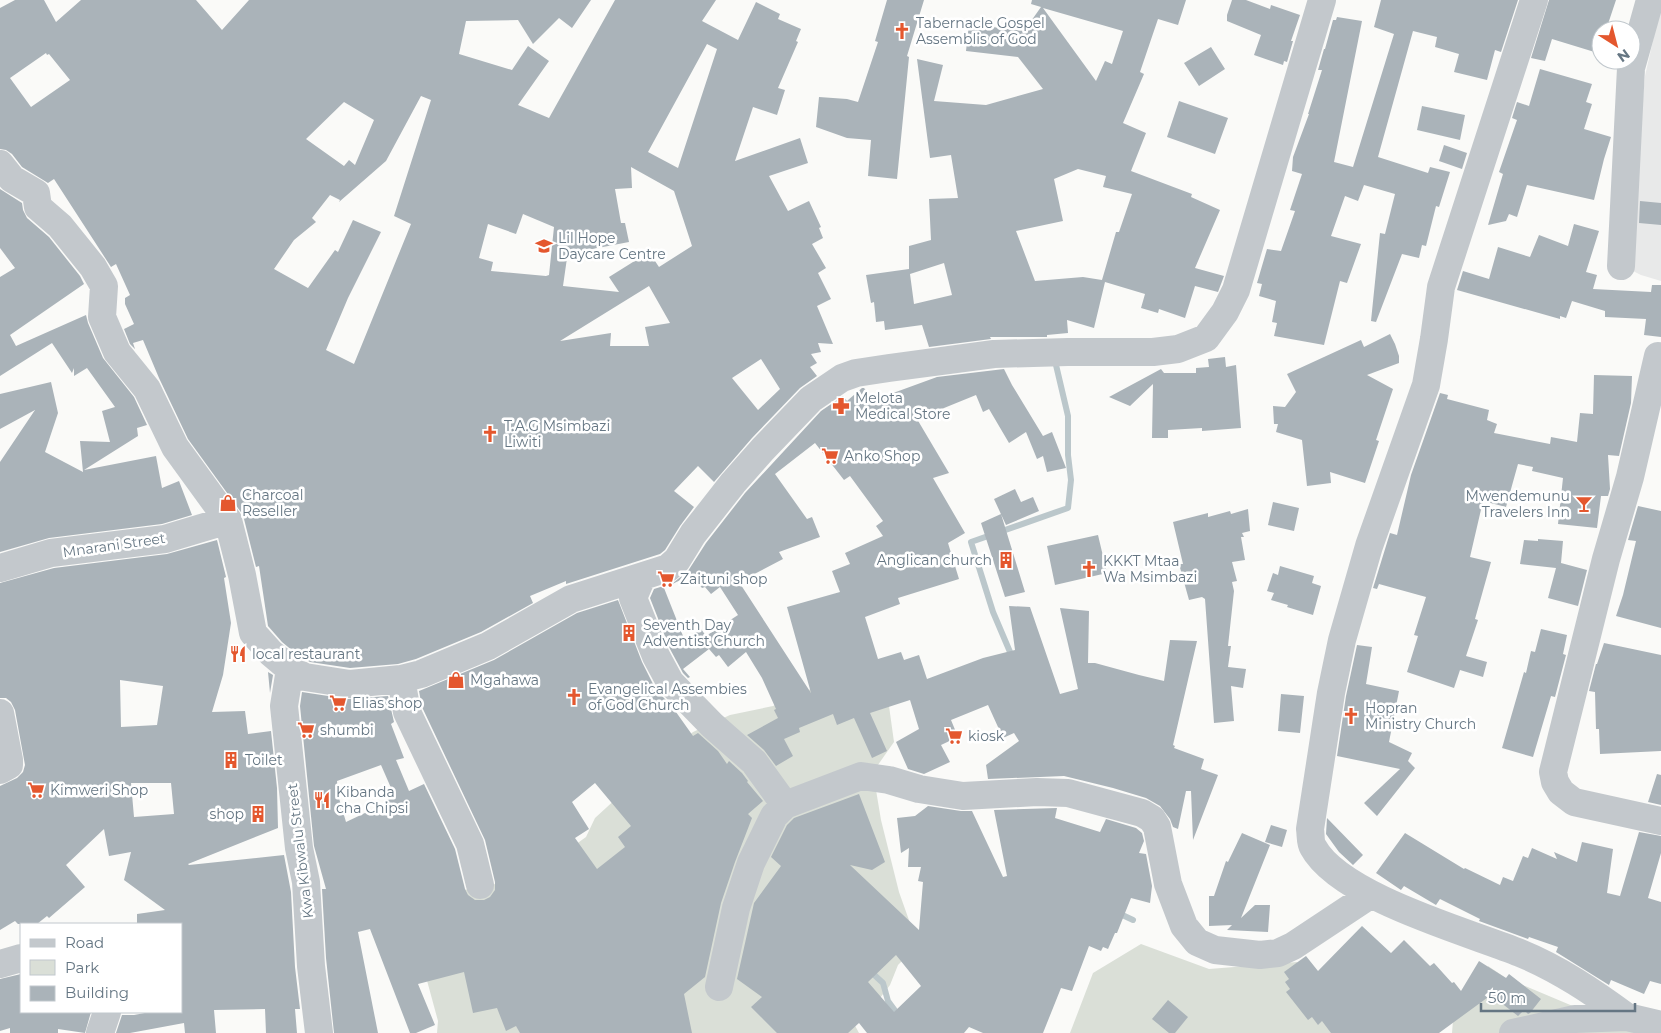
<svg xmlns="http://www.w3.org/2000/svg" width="1661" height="1033" font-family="Montserrat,sans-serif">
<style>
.built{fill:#e8e9e9}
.green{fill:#dadfd7}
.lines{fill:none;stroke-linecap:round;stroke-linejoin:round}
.stream{stroke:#bbc7cb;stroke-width:6}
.building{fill:#aab3b9;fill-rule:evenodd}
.minor{stroke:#c3c8cc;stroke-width:28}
.labels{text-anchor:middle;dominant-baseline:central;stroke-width:5;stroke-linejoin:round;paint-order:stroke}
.poi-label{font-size:14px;fill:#657683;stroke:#fff;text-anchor:start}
.street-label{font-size:14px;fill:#657683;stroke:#fff}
</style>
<rect width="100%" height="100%" fill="#fafaf8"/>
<path class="built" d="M 1661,5 L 1661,281 L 1641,275 L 1629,269 L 1636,168 L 1645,76 Z"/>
<path class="green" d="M 826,682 L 889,706 L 894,742 L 873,772 L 881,820 L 899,892 L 910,923 L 914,949 L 898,965 L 890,985 L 880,998 L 852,1020 L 859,1033 L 437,1033 L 438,1021 L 419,951 L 464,890 L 492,885 L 543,868 L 586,837 L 595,818 L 655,763 L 693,732 L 730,715 L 773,706 Z
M 1141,944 L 1209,969 L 1297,962 L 1338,1014 L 1402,1033 L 1070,1033 L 1093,973 Z
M 1488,966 L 1506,978 L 1637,1033 L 1452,1033 L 1454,1008 L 1486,975 Z"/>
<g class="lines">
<path class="stream" d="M 1013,659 L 993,612 L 971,542 L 1068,508 L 1071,480 L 1068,455 L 1068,416 L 1056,365
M 1116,912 L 1133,920
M 870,971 L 883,983 L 888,1001 L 899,1016"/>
</g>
<path class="building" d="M 15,0 L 44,0 L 56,22 L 81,0 L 196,0 L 222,30 L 249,0 L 591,0 L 572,28 L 559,18 L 533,44 L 518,20 L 466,21 L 459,54 L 512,70 L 528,46 L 549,61 L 518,105 L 549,118 L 615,0 L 716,0 L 702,21 L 738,40 L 756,2 L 780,14 L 778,19 L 801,29 L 796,41 L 798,42 L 778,88 L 785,90 L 777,115 L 753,107 L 735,161 L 800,138 L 808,163 L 769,176 L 788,211 L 809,201 L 821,227 L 819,228 L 823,238 L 812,244 L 826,268 L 818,273 L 831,299 L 817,306 L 833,344 L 818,343 L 821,352 L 811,354 L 817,363 L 810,367 L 817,376 L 800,388 L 752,438 L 714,482 L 698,466 L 674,491 L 694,507 L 680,526 L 665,550 L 660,554 L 566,584 L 566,581 L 530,596 L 533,603 L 481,632 L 416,659 L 398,664 L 350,668 L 310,662 L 299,656 L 282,642 L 268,626 L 259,566 L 256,567 L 243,515 L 188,439 L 159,378 L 143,340 L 133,343 L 135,349 L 130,344 L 124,329 L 134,324 L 125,304 L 125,298 L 130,295 L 116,264 L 111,267 L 54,179 L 48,183 L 22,167 L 12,154 L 6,150 L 0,149 L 0,8 ZM 707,44 L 717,49 L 678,168 L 648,152 ZM 46,53 L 47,55 L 49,54 L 70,80 L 31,107 L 10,78 ZM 421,96 L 431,100 L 394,216 L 411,224 L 354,364 L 326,350 L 348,298 L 381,232 L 353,220 L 338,252 L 335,250 L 308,288 L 274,269 L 294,240 L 316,222 L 312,218 L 330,195 L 340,200 L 339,202 L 386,161 ZM 344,102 L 374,120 L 355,165 L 349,160 L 344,166 L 306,139 ZM 631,167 L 674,191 L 692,246 L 659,267 L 649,252 L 609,277 L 619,292 L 563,286 L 567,258 L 582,254 L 582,251 L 629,242 L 625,223 L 621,223 L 615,189 L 632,188 ZM 523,214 L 554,227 L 549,275 L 546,276 L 491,271 L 493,262 L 479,258 L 488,224 L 516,234 ZM 649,286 L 670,323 L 645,327 L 649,346 L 610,346 L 611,333 L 560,341 ZM 761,359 L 780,389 L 758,410 L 732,378 Z
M 887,0 L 924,0 L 907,56 L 909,57 L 897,179 L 868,176 L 871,140 L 847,138 L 816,127 L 819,97 L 847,99 L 858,102 L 878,42 L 875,41 Z
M 1032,0 L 1186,0 L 1178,25 L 1158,19 L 1140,72 L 1144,74 L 1123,123 L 1146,133 L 1131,171 L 1192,194 L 1191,197 L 1220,210 L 1195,268 L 1224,276 L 1218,292 L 1195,286 L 1185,318 L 1159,309 L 1158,313 L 1141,308 L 1145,294 L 1105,282 L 1094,328 L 1067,320 L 1068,333 L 1047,335 L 1047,337 L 990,337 L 991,339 L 929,347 L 922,325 L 885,330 L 884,321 L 876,322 L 874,302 L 871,303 L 866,275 L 909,269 L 909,246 L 931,240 L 929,199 L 958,198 L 951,155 L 930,158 L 917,59 L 943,65 L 934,101 L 986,105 L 1043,89 L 1018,57 L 966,51 L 969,24 L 1024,31 L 1041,7 L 1031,4 ZM 1043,8 L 1123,31 L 1112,64 L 1105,61 L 1096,81 ZM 1078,169 L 1106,176 L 1103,187 L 1132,194 L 1119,232 L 1116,232 L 1102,280 L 1083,277 L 1035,281 L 1016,231 L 1063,221 L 1054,179 ZM 944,263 L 952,295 L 914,304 L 910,274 Z
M 1232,0 L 1246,0 L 1270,9 L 1271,5 L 1300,15 L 1291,41 L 1293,41 L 1287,62 L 1284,61 L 1283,65 L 1254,55 L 1261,35 L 1227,21 L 1227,15 Z
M 1381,0 L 1518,0 L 1501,52 L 1495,50 L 1487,80 L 1454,72 L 1459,54 L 1435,47 L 1437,37 L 1413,31 L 1378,157 L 1428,173 L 1430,167 L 1450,172 L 1439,207 L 1436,206 L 1426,246 L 1422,245 L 1419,258 L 1402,254 L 1376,322 L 1371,321 L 1380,233 L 1385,234 L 1395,194 L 1364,185 L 1358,201 L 1345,196 L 1331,236 L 1361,244 L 1347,283 L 1340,281 L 1324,345 L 1274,336 L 1277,323 L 1272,322 L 1276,301 L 1259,296 L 1262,284 L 1257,283 L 1267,249 L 1281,251 L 1295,211 L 1290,210 L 1302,174 L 1292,171 L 1293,157 L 1309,114 L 1308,114 L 1322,70 L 1318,70 L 1324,49 L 1325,49 L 1333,20 L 1336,20 L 1337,17 L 1362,21 L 1334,162 L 1353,167 L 1394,34 L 1374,27 Z
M 1549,0 L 1616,0 L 1606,30 L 1601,30 L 1601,54 L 1552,39 L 1545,61 L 1531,58 Z
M 1211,47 L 1225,69 L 1199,86 L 1184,63 Z
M 1540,69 L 1592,84 L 1586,102 L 1592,104 L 1584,129 L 1611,137 L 1604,159 L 1594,200 L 1527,185 L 1517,217 L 1509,214 L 1506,221 L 1488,225 L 1503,174 L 1499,172 L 1517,120 L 1512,118 L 1517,102 L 1529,106 Z
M 1179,101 L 1228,118 L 1215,154 L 1167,137 Z
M 1422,106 L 1465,115 L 1460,140 L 1417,130 Z
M 1444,145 L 1467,153 L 1462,169 L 1439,161 Z
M 0,189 L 22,203 L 23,210 L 27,218 L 49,237 L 80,276 L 84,284 L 10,335 L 16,346 L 86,315 L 88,323 L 103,358 L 134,397 L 147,425 L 137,428 L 138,436 L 84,470 L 156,456 L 162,488 L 179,481 L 192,515 L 162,524 L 49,538 L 0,552 L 0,462 L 35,410 L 0,429 L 0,394 L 51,382 L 58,413 L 45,452 L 83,472 L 80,441 L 110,442 L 102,411 L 115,407 L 87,368 L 74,376 L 74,368 L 72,373 L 52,343 L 0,376 L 0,277 L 15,268 L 0,248 Z
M 1640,201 L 1661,203 L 1661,225 L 1639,223 Z
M 1574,224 L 1599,231 L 1586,272 L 1597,275 L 1593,289 L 1651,292 L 1652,285 L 1661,285 L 1661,337 L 1644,335 L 1646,319 L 1605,317 L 1605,311 L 1572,301 L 1566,318 L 1560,316 L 1560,319 L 1457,290 L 1463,271 L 1489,279 L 1498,247 L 1530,257 L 1539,235 L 1568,246 Z
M 1390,334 L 1395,344 L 1399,356 L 1399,363 L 1367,375 L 1393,389 L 1376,440 L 1379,441 L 1365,483 L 1330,472 L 1331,483 L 1307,486 L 1302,440 L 1276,432 L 1278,424 L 1274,424 L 1273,406 L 1285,407 L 1296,392 L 1287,374 L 1361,340 L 1364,347 Z
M 1225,357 L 1226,367 L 1236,365 L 1241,428 L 1202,431 L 1202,428 L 1168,430 L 1168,438 L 1152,438 L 1153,384 L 1130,406 L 1109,397 L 1161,369 L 1164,373 L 1196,373 L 1196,368 L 1209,367 L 1208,359 Z
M 1004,369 L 1012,385 L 1043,436 L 1052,432 L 1066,468 L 1047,472 L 1043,456 L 1037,459 L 1026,432 L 1009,443 L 989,409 L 983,412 L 976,395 L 917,419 L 949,473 L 933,478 L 965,533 L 948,543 L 959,579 L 898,598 L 900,604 L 865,617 L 878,659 L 901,652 L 904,660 L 919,655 L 927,679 L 983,658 L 1015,650 L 1009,606 L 1030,607 L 1060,694 L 1078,689 L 1060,608 L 1089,611 L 1088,663 L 1095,663 L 1139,675 L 1164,681 L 1170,640 L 1197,641 L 1173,745 L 1175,746 L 1174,748 L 1204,759 L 1201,769 L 1218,775 L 1193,840 L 1191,791 L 1186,791 L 1178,829 L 1173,827 L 1170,819 L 1160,806 L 1146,798 L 1113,788 L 1064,776 L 988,779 L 986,765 L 1019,741 L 1014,733 L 1003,738 L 988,705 L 951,720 L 958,737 L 941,745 L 950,762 L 924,774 L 908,769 L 896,742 L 919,729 L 910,700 L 870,713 L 887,751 L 872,758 L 854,718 L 837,725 L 833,714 L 799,728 L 800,732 L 784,739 L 793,756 L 776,766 L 764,750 L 747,735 L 778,718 L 774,710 L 776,709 L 762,678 L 746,652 L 728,667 L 719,655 L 716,657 L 709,649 L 683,669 L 690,677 L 688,678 L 683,673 L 670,649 L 650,598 L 654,589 L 673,583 L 688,571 L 706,543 L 745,493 L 821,411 L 843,396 L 847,401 L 862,388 L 864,388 L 874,400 L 937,377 ZM 815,443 L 844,480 L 850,476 L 883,521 L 876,526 L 883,536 L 845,553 L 850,564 L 832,571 L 840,592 L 787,607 L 811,693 L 739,582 L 783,559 L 779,552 L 820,537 L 812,517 L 807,519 L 775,474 ZM 691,575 L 702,588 L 705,587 L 711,594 L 720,587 L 738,615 L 706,636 L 701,629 L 685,641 L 664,588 Z
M 1594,375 L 1632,376 L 1631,403 L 1619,456 L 1608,455 L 1610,489 L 1608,496 L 1601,496 L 1597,528 L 1558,524 L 1563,478 L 1532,471 L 1533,467 L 1518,464 L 1506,507 L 1483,501 L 1470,557 L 1491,562 L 1475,619 L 1478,620 L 1466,656 L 1487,662 L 1483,677 L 1460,670 L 1454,688 L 1407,672 L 1418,636 L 1414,635 L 1426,597 L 1379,584 L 1377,589 L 1373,588 L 1390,533 L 1397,535 L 1411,475 L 1440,393 L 1448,395 L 1447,399 L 1489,410 L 1487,420 L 1497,424 L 1494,433 L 1550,444 L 1551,437 L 1577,442 L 1580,413 L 1593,414 Z
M 1015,489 L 1021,502 L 1033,497 L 1039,511 L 1006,525 L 994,499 Z
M 1273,502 L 1299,508 L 1294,531 L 1268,525 Z
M 1638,506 L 1661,511 L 1661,628 L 1616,616 L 1623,595 L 1636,541 L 1628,540 Z
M 1248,509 L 1250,531 L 1242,533 L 1244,537 L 1241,537 L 1245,560 L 1232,562 L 1237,581 L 1232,582 L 1234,591 L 1228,646 L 1231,646 L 1228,667 L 1246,669 L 1243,688 L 1231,686 L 1234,721 L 1214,723 L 1205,599 L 1202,597 L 1189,600 L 1179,564 L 1183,564 L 1173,522 L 1208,513 L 1208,517 L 1230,511 L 1231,514 Z
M 1001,514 L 1025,592 L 1005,597 L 981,523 Z
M 1098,535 L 1107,573 L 1055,585 L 1047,546 Z
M 1538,539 L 1563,541 L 1561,563 L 1587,570 L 1578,606 L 1548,598 L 1556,568 L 1520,564 L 1524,540 L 1538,541 Z
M 217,540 L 226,577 L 224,578 L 231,623 L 223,675 L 212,712 L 245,711 L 248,734 L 271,731 L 277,788 L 278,828 L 188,864 L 189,865 L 284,855 L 291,892 L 295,967 L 300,1009 L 295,1009 L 297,1033 L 266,1033 L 265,1009 L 214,1010 L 216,1033 L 185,1033 L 184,1023 L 130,1033 L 116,1033 L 122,1015 L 134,1015 L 150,1012 L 181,1012 L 181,924 L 137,924 L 137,914 L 165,910 L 124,880 L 131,852 L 109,856 L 104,829 L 66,865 L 85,887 L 49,918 L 47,916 L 37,924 L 18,924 L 15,921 L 0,930 L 0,786 L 17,778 L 23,772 L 25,765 L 15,710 L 11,702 L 6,698 L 0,698 L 0,583 L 54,568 L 167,554 ZM 120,680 L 163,686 L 157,725 L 121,727 ZM 131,783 L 171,783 L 174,814 L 134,817 Z
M 1280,566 L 1314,576 L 1312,583 L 1321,586 L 1313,615 L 1287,607 L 1288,605 L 1271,600 L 1274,593 L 1267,591 L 1273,573 L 1278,575 Z
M 618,600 L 642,662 L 656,690 L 671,705 L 693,736 L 698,733 L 718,751 L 727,764 L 729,761 L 742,773 L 748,781 L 747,782 L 763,801 L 748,814 L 752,818 L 735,862 L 721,903 L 705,977 L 684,994 L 692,1033 L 520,1033 L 516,1026 L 506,1031 L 497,1008 L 473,1013 L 464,972 L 418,984 L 435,1025 L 416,1033 L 410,1033 L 370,929 L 358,932 L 378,1033 L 334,1033 L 326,958 L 322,889 L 326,889 L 314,846 L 300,706 L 302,692 L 348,699 L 388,696 L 394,722 L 391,724 L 404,758 L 396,760 L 409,791 L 424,784 L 455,849 L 465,889 L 468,895 L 475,900 L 484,900 L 490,897 L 495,890 L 495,882 L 485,840 L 422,707 L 419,691 L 494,660 L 577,613 ZM 381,765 L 395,797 L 385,801 L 386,803 L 346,822 L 338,795 L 337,781 ZM 595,783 L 631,826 L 618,837 L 625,847 L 597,869 L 575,838 L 589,829 L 572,802 Z
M 1541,629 L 1567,635 L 1563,654 L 1566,655 L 1555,697 L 1551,696 L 1533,757 L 1502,748 L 1524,672 L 1526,673 L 1531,651 L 1535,652 Z
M 1604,643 L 1661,655 L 1661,751 L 1600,754 L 1599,729 L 1596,729 L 1595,692 L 1589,691 L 1596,664 L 1597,664 Z
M 1357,645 L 1372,647 L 1366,684 L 1399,691 L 1389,742 L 1412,753 L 1408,761 L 1415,768 L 1377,816 L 1364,803 L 1400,769 L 1337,756 L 1346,696 Z
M 268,672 L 273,675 L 270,693 Z
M 1281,694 L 1304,696 L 1300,733 L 1278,731 Z
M 1657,774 L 1661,775 L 1661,805 L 1648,802 Z
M 859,794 L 885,862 L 872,870 L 850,865 L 919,930 L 923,882 L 918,881 L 921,867 L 908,867 L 909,848 L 901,853 L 897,818 L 915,816 L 928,806 L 961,811 L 972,811 L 1003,877 L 1007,876 L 994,810 L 1057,808 L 1055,818 L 1100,832 L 1106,819 L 1136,828 L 1142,833 L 1144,841 L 1139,853 L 1146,854 L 1152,886 L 1150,903 L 1131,898 L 1117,933 L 1115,933 L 1108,949 L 1103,947 L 1101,951 L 1089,946 L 1072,991 L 1061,988 L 1043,1033 L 983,1033 L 969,1027 L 964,1033 L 867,1033 L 859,1023 L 848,1033 L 777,1033 L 751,1007 L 762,997 L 737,979 L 754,903 L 781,866 L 771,857 L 787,825 L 794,818 ZM 896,955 L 921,986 L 894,1012 L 868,982 Z
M 1327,818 L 1363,855 L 1353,865 L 1339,852 L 1326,834 Z
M 1271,825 L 1287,830 L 1282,847 L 1265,842 Z
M 1639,832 L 1661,836 L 1661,853 L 1648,898 L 1661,902 L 1661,984 L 1650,981 L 1644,994 L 1611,980 L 1609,985 L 1556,952 L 1558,947 L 1529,937 L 1528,939 L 1479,921 L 1480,919 L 1440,899 L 1436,905 L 1404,886 L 1401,890 L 1376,873 L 1405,833 L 1464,869 L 1465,868 L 1500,885 L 1503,877 L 1513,881 L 1523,856 L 1528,858 L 1532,848 L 1557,859 L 1554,852 L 1577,862 L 1582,842 L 1613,849 L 1607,893 L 1620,896 Z
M 1242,833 L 1270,845 L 1241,918 L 1255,905 L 1270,905 L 1268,932 L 1227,930 L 1232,925 L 1209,926 L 1209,896 L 1214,896 L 1226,861 L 1228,862 Z
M 1362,926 L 1391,953 L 1404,940 L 1430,966 L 1434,963 L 1452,983 L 1454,982 L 1461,991 L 1479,961 L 1506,978 L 1509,974 L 1541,999 L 1530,1013 L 1528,1014 L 1524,1010 L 1518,1016 L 1491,995 L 1439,1033 L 1331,1033 L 1322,1021 L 1318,1025 L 1312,1017 L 1308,1020 L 1286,992 L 1290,989 L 1285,982 L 1289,979 L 1284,972 L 1306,956 L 1318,971 Z
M 21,974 L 21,1012 L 91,1012 L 85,1033 L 58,1029 L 58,1033 L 10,1033 L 10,1028 L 0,1031 L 0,979 Z
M 1168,1000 L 1188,1017 L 1175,1033 L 1169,1033 L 1152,1019 Z"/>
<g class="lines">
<path class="minor" d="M 1534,0 L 1441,287 L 1434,339 L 1426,385 L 1369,546 L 1342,640 L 1331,693 L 1310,829 C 1311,835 1310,842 1313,847 C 1340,897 1468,932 1520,953 C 1559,969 1593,992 1627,1017
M 0,164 L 12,179 L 36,193 L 38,207 L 60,226 L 93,267 L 104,286 L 102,317 L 117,352 L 147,389 L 175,447 L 228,520 L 242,575 L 253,633 L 271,653 L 290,669 L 305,677 L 350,684 L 401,679 L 421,674 L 488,646 L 571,599 L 668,568 L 677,560 L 693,534 L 733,483 L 763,449 L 811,399 L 842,378 L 856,373 L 889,368 L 994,354 L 1068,352 L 1153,352 L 1178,349 L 1206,338 L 1225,312 L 1236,290 L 1322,0
M 1621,266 L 1631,68 L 1650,0
M 1658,356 L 1630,477 L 1606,559 L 1553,772 L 1555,782 L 1561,792 L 1574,802 L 1661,821
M 0,568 L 51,553 L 165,539 L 228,520
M 642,577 L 633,598 L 656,656 L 670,682 L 712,725 L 754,762 L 785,805
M 290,669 L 284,706 L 299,848 L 306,882 L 311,966 L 319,1033
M 401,679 L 407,712 L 470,844 L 480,885
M 0,713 L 9,760 L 9,765 L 0,770
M 0,964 L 21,958
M 719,987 L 736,908 L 751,863 L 774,816 L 785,805 L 861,776 L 889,780 L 919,789 L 963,796 L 1037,792 L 1068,793 L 1142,813 L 1152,819 L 1157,827 L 1168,884 L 1184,926 L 1197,942 L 1215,950 L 1260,955 L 1278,953 L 1293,946 L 1370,895
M 100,1033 L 107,1012
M 1513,1033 L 1575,1019 L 1627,1017 L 1661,1025"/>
</g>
<defs>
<g id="church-bare" transform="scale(1.35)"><path d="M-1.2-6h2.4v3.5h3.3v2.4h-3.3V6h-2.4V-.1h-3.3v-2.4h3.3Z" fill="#e4572e" stroke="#fff" stroke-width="2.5" paint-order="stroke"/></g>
<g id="school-bare" transform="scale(1.35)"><path d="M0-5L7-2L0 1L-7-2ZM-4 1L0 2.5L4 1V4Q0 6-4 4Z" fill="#e4572e" stroke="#fff" stroke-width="2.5" paint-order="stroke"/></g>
<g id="pharmacy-bare" transform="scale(1.35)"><path d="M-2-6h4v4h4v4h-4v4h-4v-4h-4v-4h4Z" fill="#e4572e" stroke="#fff" stroke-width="2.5" paint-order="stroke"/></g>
<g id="supermarket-bare" transform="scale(1.35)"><path d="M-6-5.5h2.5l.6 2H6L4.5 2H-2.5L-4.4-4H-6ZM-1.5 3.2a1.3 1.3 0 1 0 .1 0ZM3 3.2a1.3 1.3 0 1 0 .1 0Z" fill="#e4572e" stroke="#fff" stroke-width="2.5" paint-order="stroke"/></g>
<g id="shop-bare" transform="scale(1.35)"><path d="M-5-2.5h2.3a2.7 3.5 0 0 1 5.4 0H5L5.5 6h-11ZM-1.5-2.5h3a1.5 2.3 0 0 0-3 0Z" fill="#e4572e" stroke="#fff" stroke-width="2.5" paint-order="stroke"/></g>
<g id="bar-bare" transform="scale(1.35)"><path d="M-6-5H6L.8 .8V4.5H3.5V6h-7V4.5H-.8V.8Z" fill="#e4572e" stroke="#fff" stroke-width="2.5" paint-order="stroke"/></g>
<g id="building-bare" transform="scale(1.35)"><path d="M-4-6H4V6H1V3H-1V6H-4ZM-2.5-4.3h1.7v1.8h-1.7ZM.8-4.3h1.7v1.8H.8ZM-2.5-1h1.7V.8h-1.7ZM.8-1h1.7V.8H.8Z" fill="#e4572e" stroke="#fff" stroke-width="2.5" paint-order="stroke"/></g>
<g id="restaurant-bare" transform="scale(1.35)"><path d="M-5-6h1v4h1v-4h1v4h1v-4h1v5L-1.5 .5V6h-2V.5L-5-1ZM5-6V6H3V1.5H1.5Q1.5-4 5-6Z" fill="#e4572e" stroke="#fff" stroke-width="2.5" paint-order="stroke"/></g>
</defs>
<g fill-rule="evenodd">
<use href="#church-bare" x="902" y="31"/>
<use href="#school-bare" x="544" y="246"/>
<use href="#pharmacy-bare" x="841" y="406"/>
<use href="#church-bare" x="490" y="434"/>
<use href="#supermarket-bare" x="830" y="456"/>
<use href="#shop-bare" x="228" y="503"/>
<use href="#bar-bare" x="1584" y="504"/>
<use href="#building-bare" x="1006" y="560"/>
<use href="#church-bare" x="1089" y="569"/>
<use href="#supermarket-bare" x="666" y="579"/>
<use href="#building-bare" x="629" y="633"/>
<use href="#restaurant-bare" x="238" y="654"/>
<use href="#shop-bare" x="456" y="680"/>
<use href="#church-bare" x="574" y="697"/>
<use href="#supermarket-bare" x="338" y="703"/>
<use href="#church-bare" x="1351" y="716"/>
<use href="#supermarket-bare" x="306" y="730"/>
<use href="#supermarket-bare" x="954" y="736"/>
<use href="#building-bare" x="231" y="760"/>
<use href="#supermarket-bare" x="36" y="790"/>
<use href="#restaurant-bare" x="322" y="800"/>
<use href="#building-bare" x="258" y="814"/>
</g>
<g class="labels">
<g class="poi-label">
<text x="916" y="23">Tabernacle Gospel<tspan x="916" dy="16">Assemblis of God</tspan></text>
<text x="558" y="238">Lil Hope<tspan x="558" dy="16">Daycare Centre</tspan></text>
<text x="855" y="398">Melota<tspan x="855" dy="16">Medical Store</tspan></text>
<text x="504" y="426">T.A.G Msimbazi<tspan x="504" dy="16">Liwiti</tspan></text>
<text x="844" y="456">Anko Shop</text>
<text x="242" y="495">Charcoal<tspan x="242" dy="16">Reseller</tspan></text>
<text x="1570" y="496" text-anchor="end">Mwendemunu<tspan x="1570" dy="16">Travelers Inn</tspan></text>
<text x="992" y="560" text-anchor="end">Anglican church</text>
<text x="1103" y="561">KKKT Mtaa<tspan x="1103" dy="16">Wa Msimbazi</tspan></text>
<text x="680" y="579">Zaituni shop</text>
<text x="643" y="625">Seventh Day<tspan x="643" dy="16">Adventist Church</tspan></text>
<text x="252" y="654">local restaurant</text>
<text x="470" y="680">Mgahawa</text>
<text x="588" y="689">Evangelical Assembies<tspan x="588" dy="16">of God Church</tspan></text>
<text x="352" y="703">Elias shop</text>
<text x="1365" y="708">Hopran<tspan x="1365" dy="16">Ministry Church</tspan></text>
<text x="320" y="730">shumbi</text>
<text x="968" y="736">kiosk</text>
<text x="245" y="760">Toilet</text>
<text x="50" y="790">Kimweri Shop</text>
<text x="336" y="792">Kibanda<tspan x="336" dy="16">cha Chipsi</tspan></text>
<text x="244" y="814" text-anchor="end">shop</text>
</g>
<g class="street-label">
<text transform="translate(114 545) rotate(-8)">Mnarani Street</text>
<text transform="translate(300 851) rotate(-97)">Kwa Kibwalu Street</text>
</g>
</g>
<rect x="20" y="923" width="162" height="90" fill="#ffffff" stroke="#c1c8cd"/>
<rect x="30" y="939" width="25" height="8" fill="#c3c8cc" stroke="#c1c8cd"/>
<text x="65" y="948" font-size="15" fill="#657683">Road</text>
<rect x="30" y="960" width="25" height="15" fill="#dadfd7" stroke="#c1c8cd"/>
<text x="65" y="973" font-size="15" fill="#657683">Park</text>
<rect x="30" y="986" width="25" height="15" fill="#aab3b9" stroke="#c1c8cd"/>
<text x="65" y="998" font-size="15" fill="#657683">Building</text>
<g transform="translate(1616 45) rotate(144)"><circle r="24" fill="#ffffff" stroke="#c1c8cd"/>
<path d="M0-4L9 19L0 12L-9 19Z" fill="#e4572e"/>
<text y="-8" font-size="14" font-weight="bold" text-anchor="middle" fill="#657683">N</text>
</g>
<path d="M1481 1003v8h154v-8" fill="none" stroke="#657683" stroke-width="2.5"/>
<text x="1488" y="1003" font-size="15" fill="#657683" stroke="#ffffff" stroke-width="4" paint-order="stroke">50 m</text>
</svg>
